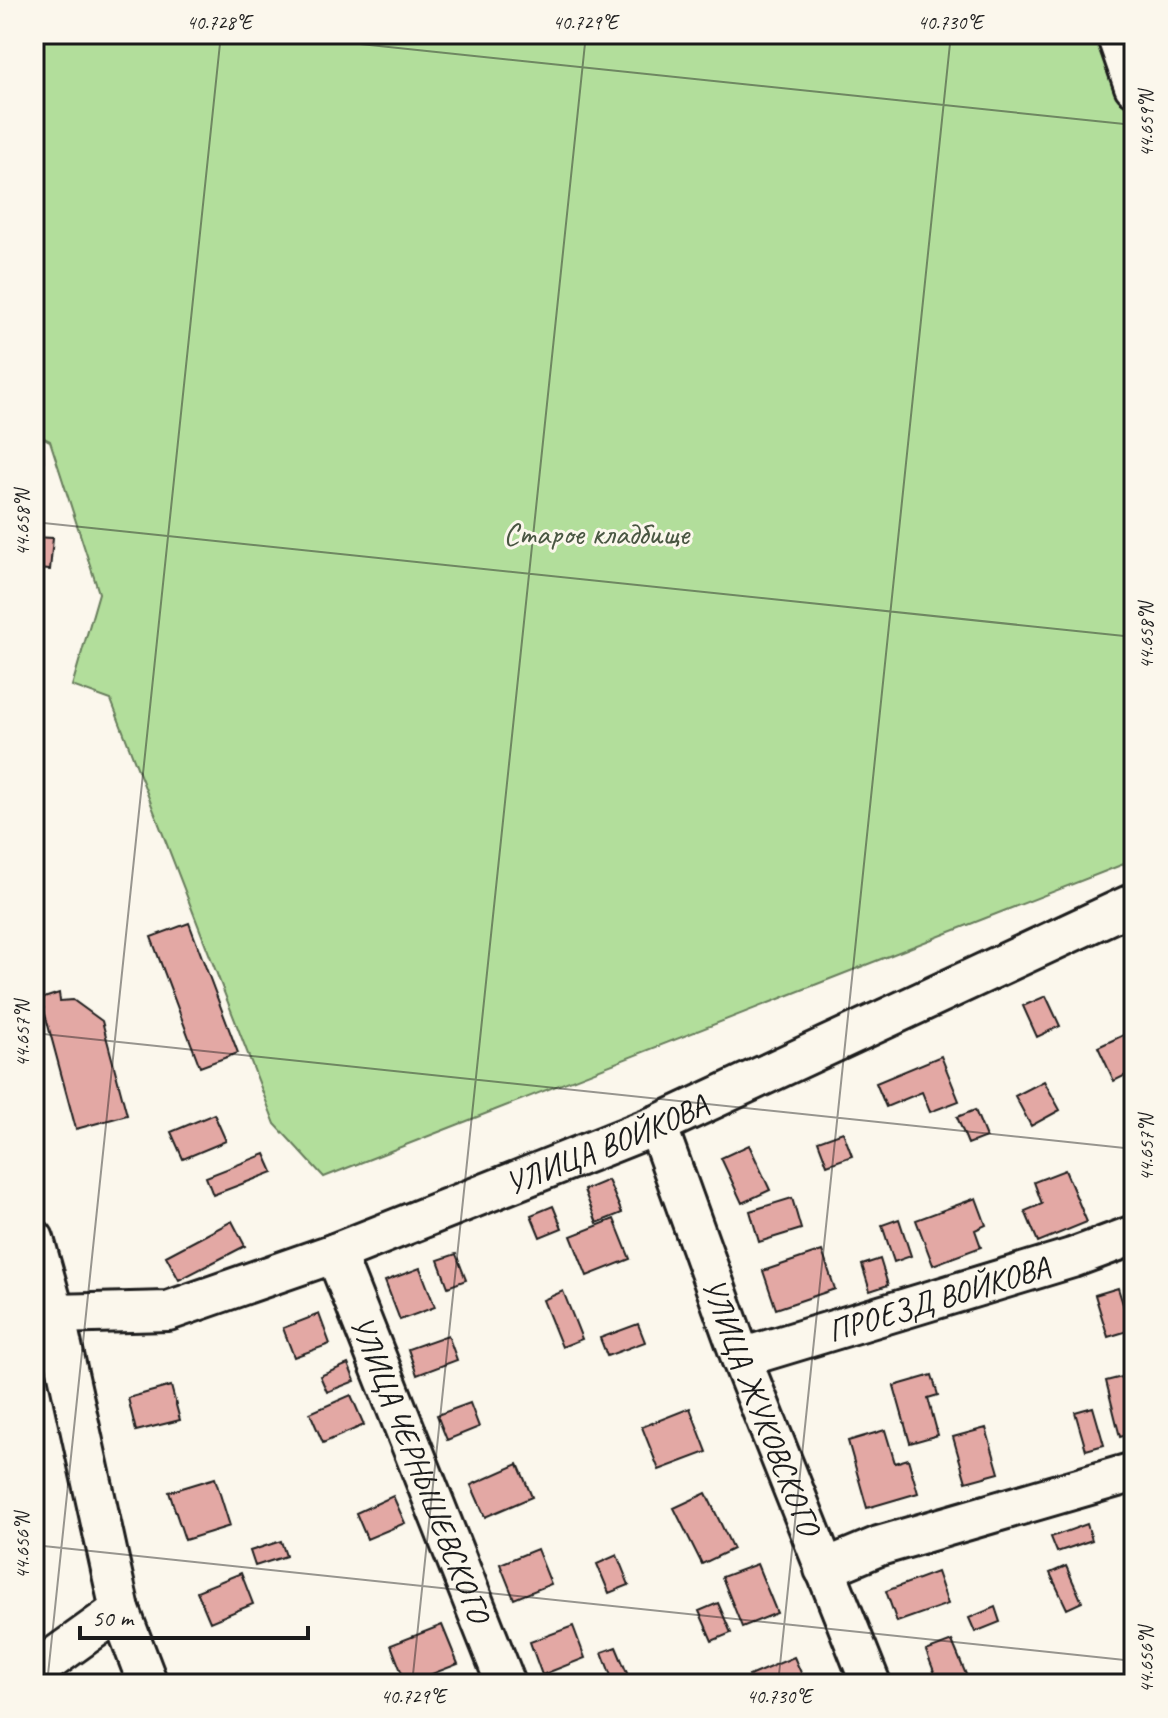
<svg xmlns="http://www.w3.org/2000/svg" width="1168" height="1718" font-family="Caveat,sans-serif">
<style>
.green{fill:#b2de9b;stroke:#677d5c;stroke-width:2}
.building{fill:#e3a8a4;stroke:#1c1c1c;stroke-width:2}
.lines{fill:none;stroke-linecap:round;stroke-linejoin:round}
.minor-casing{stroke:#1c1c1c;stroke-width:44}
.minor{stroke:#fbf7ec;stroke-width:38}
.ticks{fill:none;stroke:#1c1c1c;stroke-width:2;stroke-opacity:0.45}
.labels{text-anchor:middle;dominant-baseline:central;stroke-width:6;stroke-linejoin:round;paint-order:stroke}
.park-label{font-size:32px;fill:#495642;stroke:#fbf7ec}
.street-label{font-size:32px;fill:#1c1c1c;stroke:#fbf7ec}
.neatline{fill:none;stroke:#1c1c1c;stroke-width:3}
.ticks-label{font-size:20px;text-anchor:middle;fill:#1c1c1c}
</style>
<rect width="100%" height="100%" fill="#fbf7ec"/>
<filter id="ink" filterUnits="userSpaceOnUse"><feTurbulence type="fractalNoise" baseFrequency=".0125" numOctaves="2"/><feDisplacementMap in="SourceGraphic" scale="16" xChannelSelector="R" yChannelSelector="G"/><feConvolveMatrix kernelMatrix="1 2 1 2 8 2 1 2 1" color-interpolation-filters="sRGB"/></filter>
<g filter="url(#ink)">
<path class="green" d="M 34,34 L 1104,34 L 1123,80 L 1134,115 L 1134,860 L 324,1177 L 275,1124 L 111,700 L 72,686 L 99,593 L 50,441 L 34,433 Z"/>
<path class="building" d="M 34,450 L 43,450 L 44,484 L 34,484 Z
M 34,537 L 53,538 L 50,570 L 34,569 Z
M 189,923 L 238,1053 L 200,1067 L 151,937 Z
M 1134,991 L 1134,1015 L 1125,995 Z
M 59,993 L 60,1001 L 73,1000 L 102,1021 L 127,1115 L 76,1129 L 41,999 Z
M 1046,996 L 1060,1026 L 1037,1037 L 1023,1006 Z
M 1134,1030 L 1134,1071 L 1114,1081 L 1098,1047 Z
M 941,1056 L 959,1101 L 930,1112 L 922,1092 L 886,1107 L 876,1083 Z
M 1044,1081 L 1060,1110 L 1031,1126 L 1015,1096 Z
M 975,1110 L 986,1137 L 968,1144 L 957,1117 Z
M 214,1114 L 226,1141 L 183,1159 L 171,1132 Z
M 843,1132 L 852,1156 L 827,1165 L 818,1141 Z
M 749,1145 L 770,1190 L 742,1203 L 721,1158 Z
M 265,1154 L 273,1172 L 213,1195 L 206,1177 Z
M 1065,1170 L 1087,1222 L 1038,1242 L 1025,1211 L 1042,1204 L 1034,1182 Z
M 608,1180 L 622,1213 L 597,1223 L 584,1190 Z
M 792,1198 L 801,1229 L 759,1242 L 750,1211 Z
M 976,1198 L 986,1225 L 975,1230 L 981,1247 L 933,1265 L 916,1220 Z
M 553,1206 L 562,1228 L 540,1237 L 531,1215 Z
M 614,1219 L 630,1259 L 587,1276 L 571,1236 Z
M 899,1219 L 911,1256 L 894,1262 L 882,1225 Z
M 232,1221 L 245,1246 L 179,1280 L 166,1256 Z
M 822,1251 L 835,1289 L 776,1309 L 763,1271 Z
M 456,1254 L 466,1280 L 448,1287 L 438,1260 Z
M 880,1259 L 888,1285 L 870,1291 L 862,1265 Z
M 420,1268 L 435,1307 L 400,1320 L 385,1281 Z
M 1118,1288 L 1131,1330 L 1108,1337 L 1095,1295 Z
M 563,1291 L 582,1339 L 562,1347 L 543,1300 Z
M 319,1314 L 330,1344 L 294,1357 L 283,1328 Z
M 638,1324 L 645,1342 L 607,1356 L 600,1338 Z
M 448,1335 L 457,1360 L 417,1375 L 408,1349 Z
M 348,1364 L 355,1381 L 327,1392 L 320,1376 Z
M 1134,1374 L 1134,1433 L 1120,1437 L 1106,1381 Z
M 932,1375 L 938,1395 L 928,1398 L 938,1435 L 910,1443 L 894,1386 Z
M 171,1386 L 180,1420 L 136,1431 L 128,1398 Z
M 351,1395 L 364,1425 L 323,1443 L 310,1413 Z
M 470,1403 L 479,1427 L 447,1440 L 437,1415 Z
M 1093,1407 L 1104,1445 L 1086,1450 L 1075,1412 Z
M 690,1408 L 707,1452 L 659,1470 L 642,1427 Z
M 986,1428 L 999,1473 L 966,1482 L 953,1437 Z
M 885,1430 L 895,1463 L 908,1459 L 918,1493 L 867,1508 L 848,1441 Z
M 518,1464 L 532,1497 L 485,1517 L 471,1485 Z
M 215,1478 L 230,1526 L 185,1540 L 169,1492 Z
M 706,1493 L 733,1549 L 702,1564 L 674,1508 Z
M 393,1496 L 405,1523 L 367,1539 L 356,1513 Z
M 1087,1524 L 1092,1540 L 1057,1552 L 1051,1537 Z
M 281,1541 L 286,1556 L 255,1566 L 250,1551 Z
M 537,1549 L 551,1584 L 514,1599 L 500,1564 Z
M 617,1555 L 629,1585 L 609,1593 L 597,1564 Z
M 757,1564 L 777,1613 L 742,1627 L 722,1577 Z
M 1066,1566 L 1082,1602 L 1067,1609 L 1050,1573 Z
M 937,1572 L 948,1604 L 897,1622 L 886,1591 Z
M 241,1573 L 253,1604 L 210,1622 L 197,1591 Z
M 718,1603 L 731,1633 L 712,1641 L 699,1611 Z
M 995,1607 L 1000,1622 L 975,1632 L 969,1618 Z
M 442,1625 L 458,1664 L 406,1684 L 391,1645 Z
M 573,1626 L 585,1658 L 542,1675 L 530,1642 Z
M 952,1641 L 970,1684 L 939,1684 L 926,1651 Z
M 616,1647 L 629,1678 L 614,1684 L 602,1652 Z
M 794,1657 L 806,1684 L 753,1684 L 749,1676 Z"/>
<g class="lines">
<g class="minor-casing">
<g id="minor">
<path d="M 1116,34 L 1134,86"/>
<path id="s1" d="M 657,1125 L 741,1358 L 871,1684"/>
<path d="M 34,1239 L 55,1314 L 120,1610 L 148,1684"/>
<path id="s2" d="M 335,1253 L 506,1684"/>
<path id="s3" d="M 55,1314 L 168,1311 L 335,1253 L 657,1125 L 1134,903"/>
<path id="s4" d="M 741,1358 L 1072,1258 L 1134,1235"/>
<path d="M 824,1569 L 879,1546 L 1134,1472"/>
<path d="M 34,1672 L 120,1610"/>
</g>
</g>
<use href="#minor" class="minor"/>
</g>
</g>
<path class="ticks" d="M 265,34 L 1134,125M 34,522 L 1134,637M 34,1033 L 1134,1149M 34,1545 L 1134,1661M 47,1684 L 221,34M 412,1684 L 586,34M 778,1684 L 951,34"/>
<g class="labels">
<g class="park-label">
<text x="596" y="533">Старое кладбище</text>
</g>
<g class="street-label">
<text stroke="none"><textPath href="#s3" startOffset="582">УЛИЦА ВОЙКОВА</textPath></text>
<text stroke="none"><textPath href="#s4" startOffset="206">ПРОЕЗД ВОЙКОВА</textPath></text>
<text stroke="none"><textPath href="#s1" startOffset="300">УЛИЦА ЖУКОВСКОГО</textPath></text>
<text stroke="none"><textPath href="#s2" startOffset="232">УЛИЦА ЧЕРНЫШЕВСКОГО</textPath></text>
</g>
</g>
<rect width="1168" height="1718" fill="none" stroke="#fbf7ec" stroke-width="88"/>
<path d="M80 1626v12h228v-12" fill="none" stroke="#1c1c1c" stroke-width="4"/>
<text x="92" y="1626" font-size="24" fill="#1c1c1c" stroke="#fbf7ec" stroke-width="6" paint-order="stroke">50 m</text>
<rect x="44" y="44" width="1080" height="1630" class="neatline"/>
<g class="ticks-label">
<text x="219" y="29">40.728°E</text>
<text x="585" y="29">40.729°E</text>
<text x="950" y="29">40.730°E</text>
<text transform="translate(1146 124) rotate(-90)" y="7">44.659°N</text>
<text transform="translate(22 523) rotate(-90)" y="7">44.658°N</text>
<text transform="translate(1146 636) rotate(-90)" y="7">44.658°N</text>
<text transform="translate(22 1034) rotate(-90)" y="7">44.657°N</text>
<text transform="translate(1146 1148) rotate(-90)" y="7">44.657°N</text>
<text transform="translate(22 1546) rotate(-90)" y="7">44.656°N</text>
<text transform="translate(1146 1660) rotate(-90)" y="7">44.656°N</text>
<text x="413" y="1703">40.729°E</text>
<text x="779" y="1703">40.730°E</text>
</g>
</svg>
